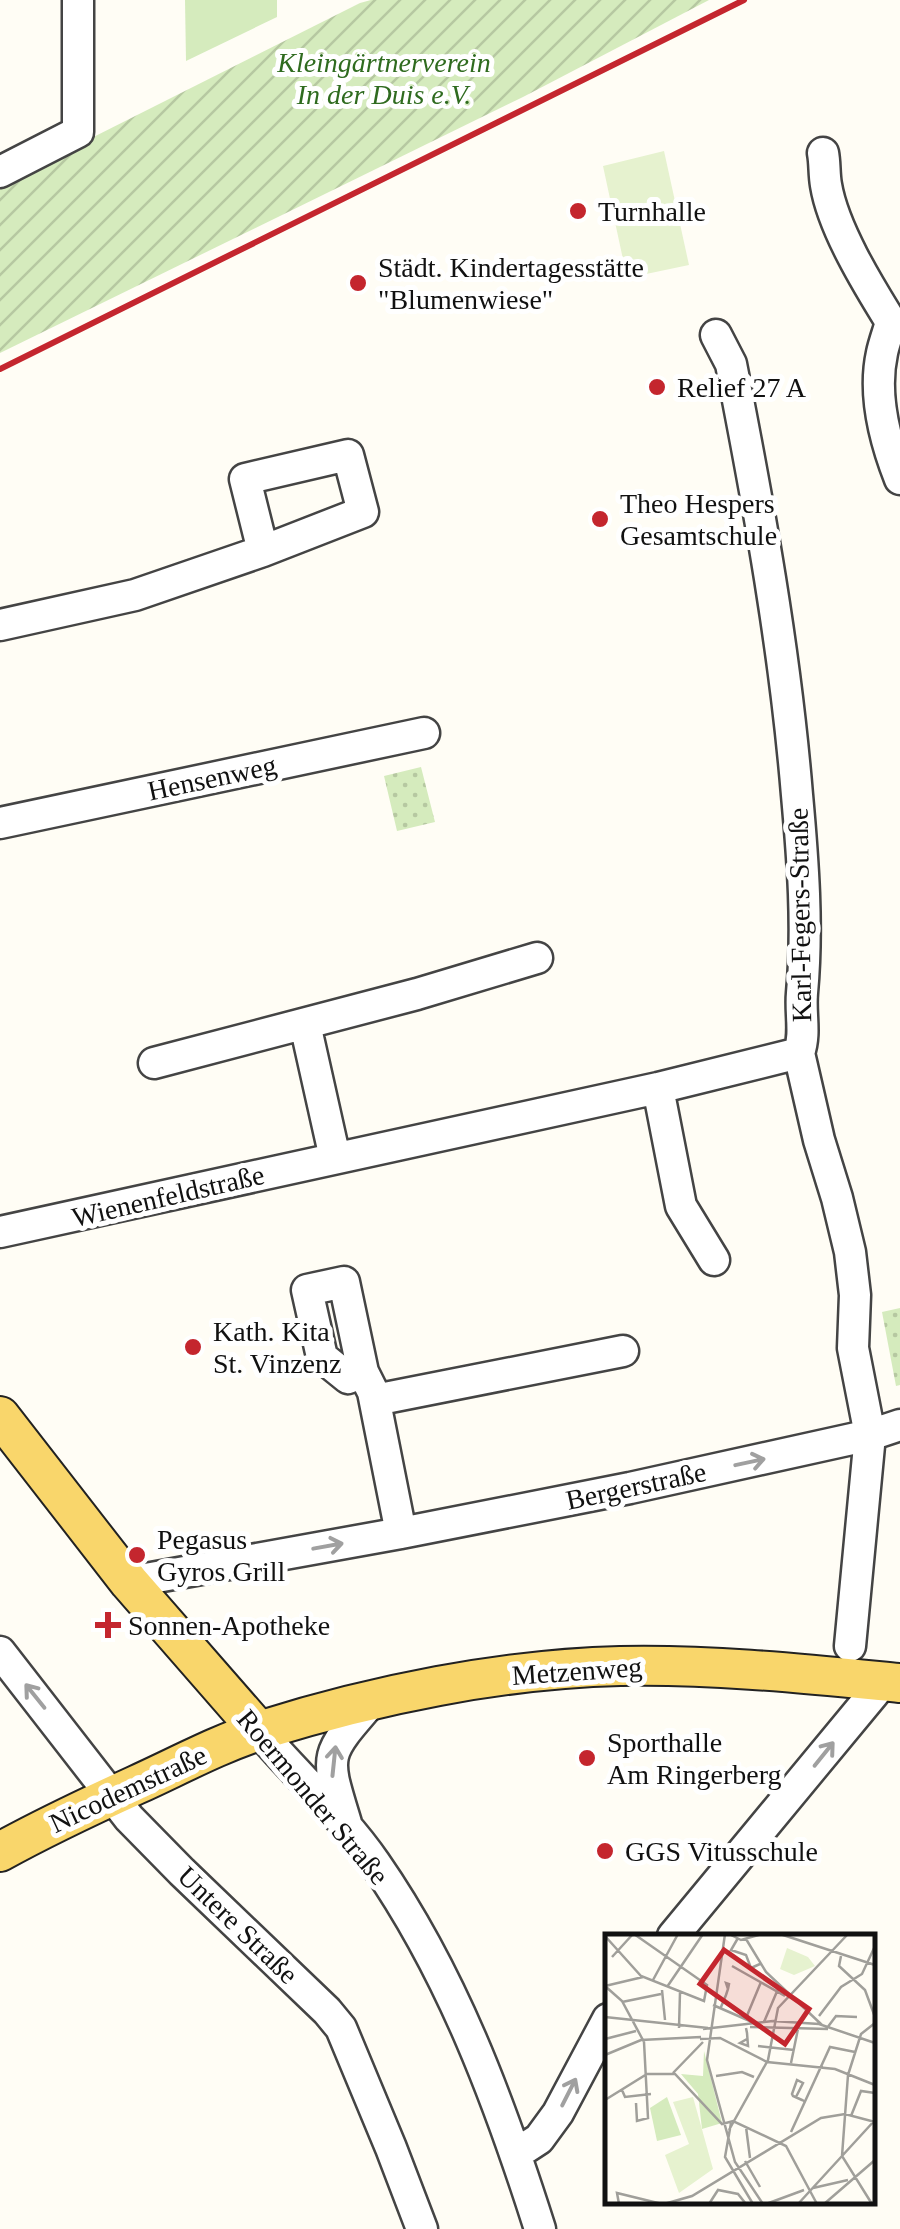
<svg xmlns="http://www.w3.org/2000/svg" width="900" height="2229" font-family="Georgia,serif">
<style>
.grass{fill:#d5ebbd}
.park{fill:url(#park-dots)}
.garden{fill:url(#garden-furrows)}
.pitch{fill:#e6f2cf}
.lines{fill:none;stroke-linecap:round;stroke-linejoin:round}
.minor-casing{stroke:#444;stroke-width:35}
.major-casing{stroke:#222;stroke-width:42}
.minor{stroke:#fff;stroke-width:30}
.major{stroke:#f9d66b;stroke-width:38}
.rail{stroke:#c4262e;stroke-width:6}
.oneway{stroke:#a0a0a0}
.poi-dot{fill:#c4262e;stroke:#fff;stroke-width:4}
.labels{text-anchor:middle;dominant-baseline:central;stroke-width:10;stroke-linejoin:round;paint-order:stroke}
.park-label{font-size:28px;font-style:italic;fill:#2f6b1f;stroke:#fff}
.poi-label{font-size:28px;fill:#111;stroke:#fff;text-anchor:start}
.street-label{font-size:28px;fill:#111;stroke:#fff}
.inset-road{fill:none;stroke:#a09f9a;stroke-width:2.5}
.view{fill:#c4262e;fill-opacity:0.15;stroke:#c4262e;stroke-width:5}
.inset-edge{fill:none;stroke:#111;stroke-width:5}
</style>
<defs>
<pattern id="park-dots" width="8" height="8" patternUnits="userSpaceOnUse" patternTransform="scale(2.5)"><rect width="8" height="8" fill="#d5ebbd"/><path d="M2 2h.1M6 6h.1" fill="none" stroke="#b6c8a1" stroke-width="1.8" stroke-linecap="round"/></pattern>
<pattern id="garden-furrows" width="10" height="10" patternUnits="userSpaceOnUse" patternTransform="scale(2.5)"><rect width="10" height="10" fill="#d5ebbd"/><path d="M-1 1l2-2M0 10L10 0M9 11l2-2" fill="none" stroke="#b6c8a1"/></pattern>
</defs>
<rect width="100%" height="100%" fill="#fffdf5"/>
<path class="grass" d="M 185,0 L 277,0 L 277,17 L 186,61 Z"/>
<path class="park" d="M 421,767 L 435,822 L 397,831 L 384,776 Z
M 900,1308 L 900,1385 L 896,1386 L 882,1312 Z"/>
<path class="garden" d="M 371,0 L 709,0 L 523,97 L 0,353 L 0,184 L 360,3 Z"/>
<path class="pitch" d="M 664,151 L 689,265 L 627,278 L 603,166 Z"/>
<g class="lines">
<g class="minor-casing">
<path id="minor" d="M 823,153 C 825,163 824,174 826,185 C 833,228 868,285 891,322 C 888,333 884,343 882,353 C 873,394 885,441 900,479
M 0,172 L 78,132 L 78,0
M 716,335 L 731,364 C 759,507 785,649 797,795 C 803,861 808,927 802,993 C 800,1014 806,1033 799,1053 L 819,1140 L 837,1198 L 850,1252 L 855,1295 L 853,1348 L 870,1435 L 850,1646
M 0,625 L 135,595 L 263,551 L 363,512 L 348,455 L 245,479 L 263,551
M 0,823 L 424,733
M 305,1024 L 335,1158
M 154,1063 L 417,994 L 537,958
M 658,1088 L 681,1206 L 714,1260
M 0,1232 L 658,1088 L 799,1053
M 363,1372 L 348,1378 L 322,1357 L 307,1290 L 344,1282 L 363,1372 L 373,1392 L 401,1533
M 375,1400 L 623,1351
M 129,1582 L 401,1533 L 630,1488 L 870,1435 L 900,1425
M 0,1652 L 129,1818 L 182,1872 L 327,2011 L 341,2028 L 391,2148 L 422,2229
M 259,1731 C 296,1775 342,1815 375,1863 C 452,1974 499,2100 540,2229
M 346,1823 C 325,1754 323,1757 372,1701
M 673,1936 L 884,1681
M 516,2154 L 539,2139 L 558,2113 L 608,2019"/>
</g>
<g class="major-casing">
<path id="major" d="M 0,1416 L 129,1582 L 259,1731
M 0,1852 C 45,1827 90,1806 136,1785 C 178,1766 218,1744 262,1730 C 374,1695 501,1669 620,1666 C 713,1664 807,1674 900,1683"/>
</g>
<use href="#minor" class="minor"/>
<use href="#major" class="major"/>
<path class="rail" d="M 0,369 L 744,0"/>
</g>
<defs><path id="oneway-shaft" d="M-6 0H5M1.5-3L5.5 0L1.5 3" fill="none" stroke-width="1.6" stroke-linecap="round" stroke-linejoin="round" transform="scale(2.5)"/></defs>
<g class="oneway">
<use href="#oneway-shaft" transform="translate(750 1462) rotate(-12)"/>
<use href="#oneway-shaft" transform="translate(328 1546) rotate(-10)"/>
<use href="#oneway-shaft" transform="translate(35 1696) rotate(-129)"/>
<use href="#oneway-shaft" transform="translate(824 1754) rotate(-51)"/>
<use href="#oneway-shaft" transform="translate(334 1761) rotate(-84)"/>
<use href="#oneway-shaft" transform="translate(569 2092) rotate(-63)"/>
</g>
<g class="poi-dot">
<circle cx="578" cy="211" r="10"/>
<circle cx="358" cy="283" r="10"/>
<circle cx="657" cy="387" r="10"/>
<circle cx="600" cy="519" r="10"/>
<circle cx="193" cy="1347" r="10"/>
<circle cx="137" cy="1555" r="10"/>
<path d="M103 1610h10v10h10v10h-10v10h-10v-10h-10v-10h10z"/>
<circle cx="587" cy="1758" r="10"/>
<circle cx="605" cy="1851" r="10"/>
</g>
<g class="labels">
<g class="park-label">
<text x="384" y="62">Kleingärtnerverein<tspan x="384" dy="32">In der Duis e.V.</tspan></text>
</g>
<g class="poi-label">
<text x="598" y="211">Turnhalle</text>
<text x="378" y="267">Städt. Kindertagesstätte<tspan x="378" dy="32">"Blumenwiese"</tspan></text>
<text x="677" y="387">Relief 27 A</text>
<text x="620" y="503">Theo Hespers<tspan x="620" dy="32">Gesamtschule</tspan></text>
<text x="213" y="1331">Kath. Kita<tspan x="213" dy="32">St. Vinzenz</tspan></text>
<text x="157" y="1539">Pegasus<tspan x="157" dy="32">Gyros Grill</tspan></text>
<text x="128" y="1625">Sonnen-Apotheke</text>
<text x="607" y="1742">Sporthalle<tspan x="607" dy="32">Am Ringerberg</tspan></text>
<text x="625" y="1851">GGS Vitusschule</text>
</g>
<g class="street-label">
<text transform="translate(212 778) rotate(-12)">Hensenweg</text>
<text transform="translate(800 915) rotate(-91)">Karl-Fegers-Straße</text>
<text transform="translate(168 1196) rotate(-13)">Wienenfeldstraße</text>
<text transform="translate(636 1486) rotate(-12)">Bergerstraße</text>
<text transform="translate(577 1671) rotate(-4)">Metzenweg</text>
<text transform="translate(128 1789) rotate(-25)">Nicodemstraße</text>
<text transform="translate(313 1797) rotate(50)">Roermonder Straße</text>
<text transform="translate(238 1925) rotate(44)">Untere Straße</text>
</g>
</g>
<g transform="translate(605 1934)">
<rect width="270" height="270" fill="#fffdf5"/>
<path d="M 62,163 L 76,201 L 52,207 L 45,174 Z" fill="#d5ebbd"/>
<path d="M 99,117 L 117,189 L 97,195 L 93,160 L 76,140 L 98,142 Z" fill="#d5ebbd"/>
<path d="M 182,14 L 203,23 L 210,32 L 189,41 L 175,35 ZM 88,163 L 108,235 L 74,259 L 60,221 L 84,210 L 68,168 Z" fill="#e6f2cf"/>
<path class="inset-road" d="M 120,0 L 102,126 L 130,228 L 158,270M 124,0 L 136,6 L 157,0M 175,0 L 270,31M 0,2 L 36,42 L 99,67 L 102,51 L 29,0M 133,4 L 126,16 L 141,21 L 146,34 L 155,30M 141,5 L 161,38 L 217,91M 236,22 L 234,32 L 260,56 L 270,83M 7,23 L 28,0M 127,32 L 180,62M 48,46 L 73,0M 0,52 L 17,67 L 39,108 L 43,184 L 32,187 L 31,169M 0,52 L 38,43M 62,53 L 98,0M 57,56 L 60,86M 17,68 L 56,60M 108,71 L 147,88M 116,73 L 121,61 L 123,55 L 124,50 L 121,49 L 123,55M 214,82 L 236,53 L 257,40 L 270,12M 0,83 L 103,94M 141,84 L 156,48M 168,87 L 214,90 L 270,109M 159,88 L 173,55M 145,93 L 223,95M 74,94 L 75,58M 141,94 L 142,99 L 143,112 L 135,109 L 142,105M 222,94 L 231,82 L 252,83M 98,95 L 168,87M 0,105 L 31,97M 95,105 L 115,104 L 162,128 L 230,135 L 270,151M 153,112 L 189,116M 0,121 L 36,106 L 96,103M 186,129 L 194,90M 68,139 L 98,108M 243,141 L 237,222 L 267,270M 243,141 L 256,100 L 270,89M 111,142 L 137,138 L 149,143M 17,156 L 20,163 L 46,160M 191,163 L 198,149 L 192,146 L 187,160 L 188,162 L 197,166 L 199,167M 0,166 L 42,140 L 70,140 L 117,190 L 128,187 L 181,212 L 212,270M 246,182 L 256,157 L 270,159M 126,189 L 120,223 L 148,270M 141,193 L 145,224M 124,196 L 163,126 L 173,74 L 243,0M 186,198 L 225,113 L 250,118M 140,227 L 155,253M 208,254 L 243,246M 14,270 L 12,259 L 57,270M 59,270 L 87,262 L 216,184 L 240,180 L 270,188M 104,270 L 113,256 L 133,260 L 141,270M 161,270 L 199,256M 193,270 L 270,186M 219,270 L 270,226"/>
<path class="view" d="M 119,16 L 204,75 L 180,110 L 95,50 Z"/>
<rect width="270" height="270" class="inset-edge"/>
</g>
</svg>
